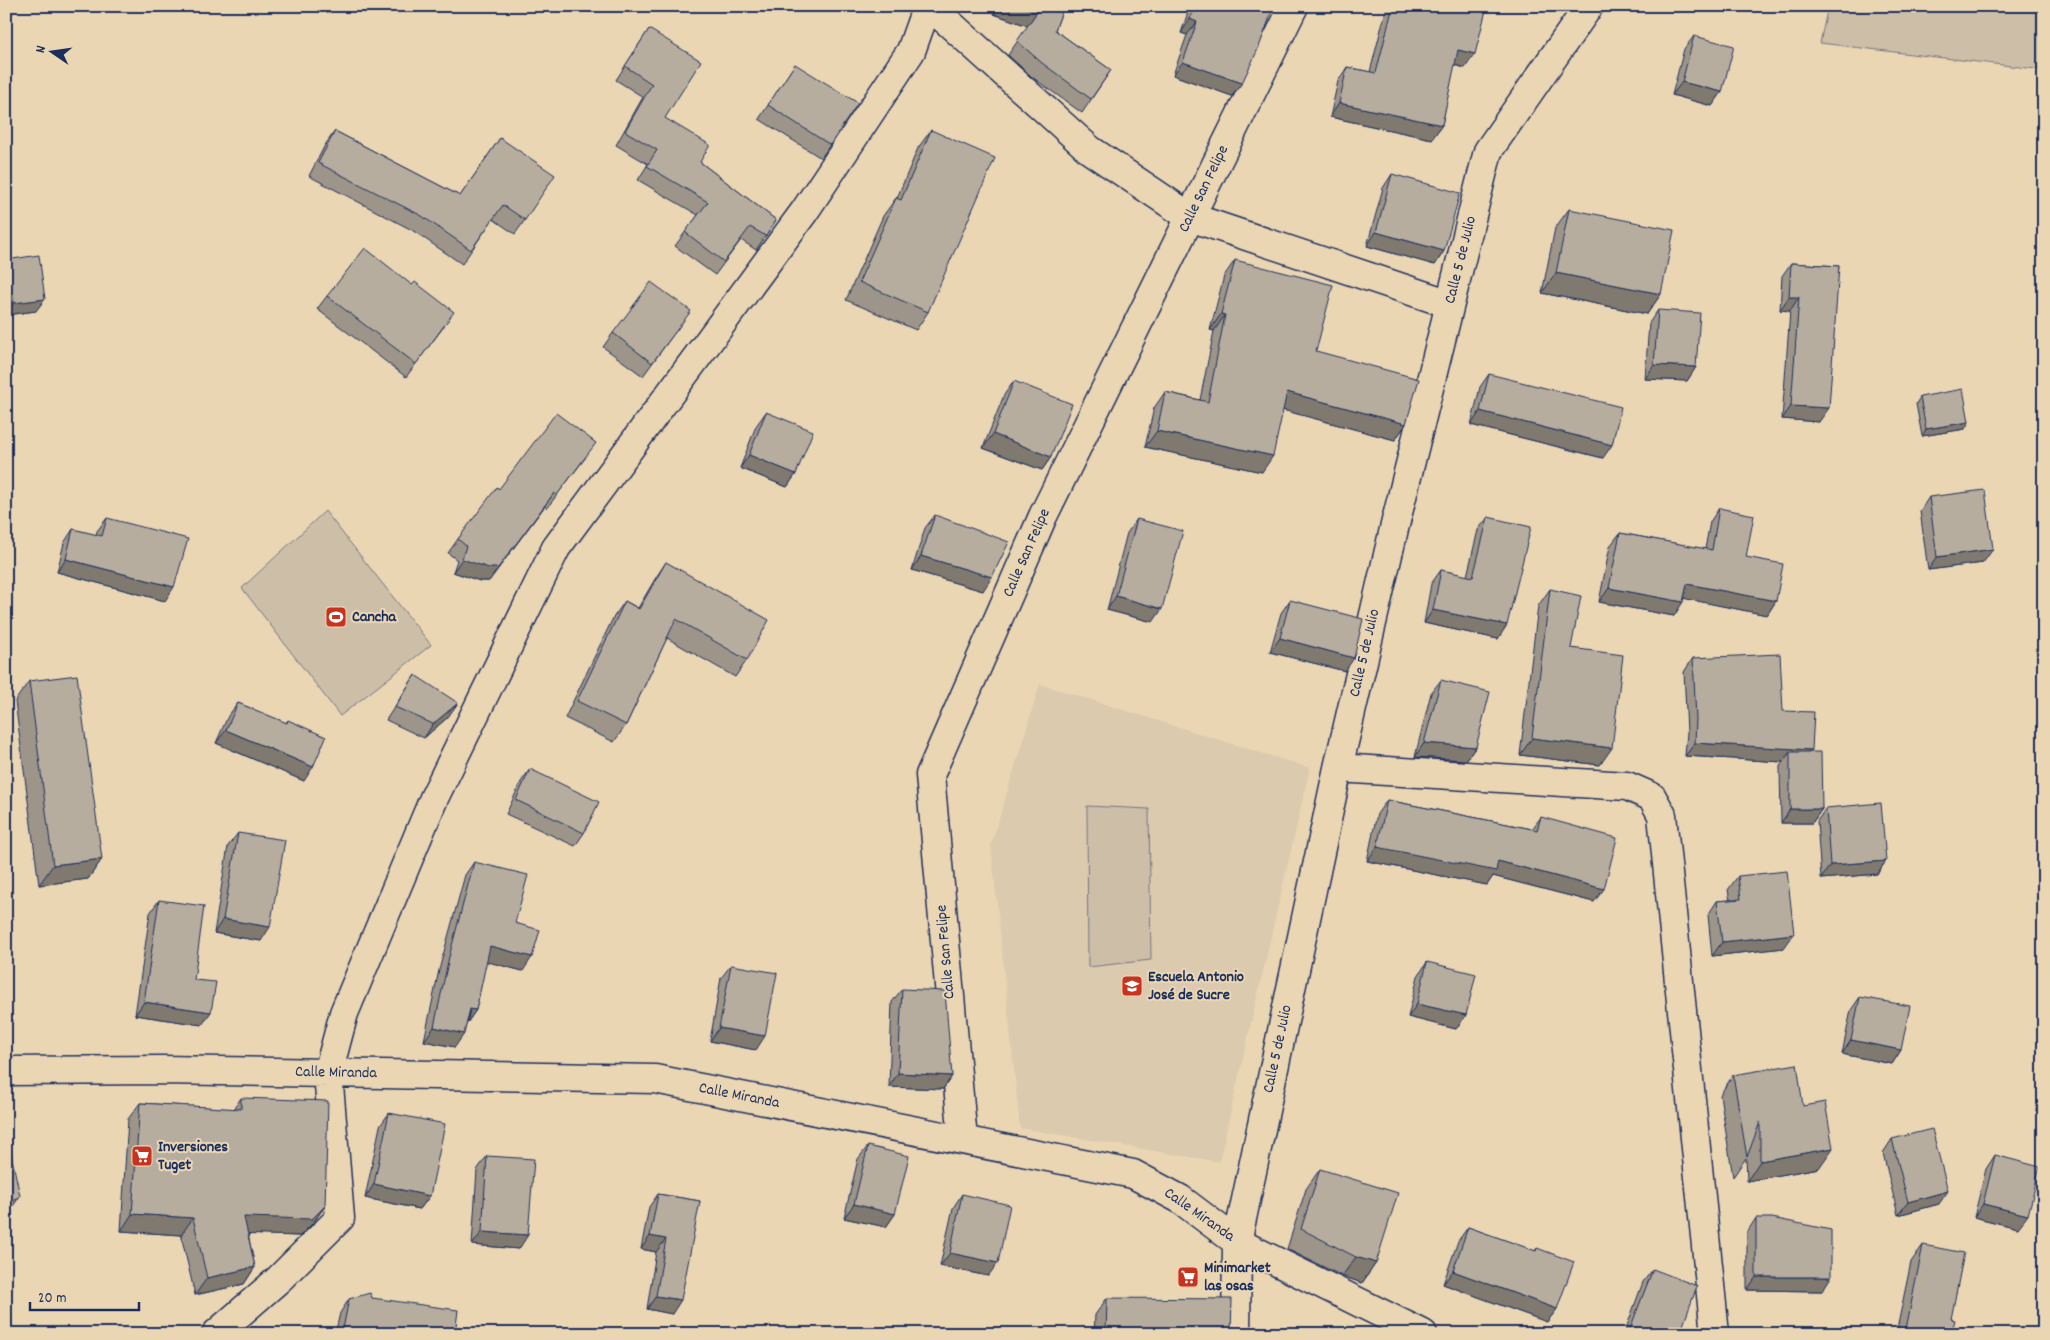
<svg xmlns="http://www.w3.org/2000/svg" width="2050" height="1340" font-family="Dekko,sans-serif">
<style>
.built{fill:#dbcaae}
.green{fill:#cdbea8;stroke:#747683}
.lines{fill:none;stroke-linecap:round;stroke-linejoin:round}
.minor-casing{stroke:#1b2f5e;stroke-width:31}
.minor{stroke:#ebd6b4;stroke-width:28}
.wall{fill:#9d9589;stroke:#1b2f5e}
.shaded-wall{fill:#80796f;stroke:#1b2f5e}
.building{fill:#b7ad9f;stroke:#1b2f5e}
.labels{text-anchor:middle;dominant-baseline:central;stroke-width:4;stroke-linejoin:round;paint-order:stroke}
.street-label{font-size:16px;fill:#1b2f5e;stroke:#ebd6b4}
.poi-label{font-size:16px;font-weight:bold;fill:#1b2f5e;stroke:#ebd6b4;text-anchor:start}
</style>
<rect width="100%" height="100%" fill="#ebd6b4"/>
<filter id="ink" filterUnits="userSpaceOnUse"><feTurbulence type="fractalNoise" baseFrequency=".02" numOctaves="2"/><feDisplacementMap in="SourceGraphic" scale="10" xChannelSelector="R" yChannelSelector="G"/><feConvolveMatrix kernelMatrix="1 2 1 2 8 2 1 2 1" color-interpolation-filters="sRGB"/></filter>
<g filter="url(#ink)">
<path class="built" d="M 1040,684 L 1310,768 L 1219,1162 L 1020,1128 L 991,845 Z"/>
<path class="green" d="M 1828,6 L 2044,6 L 2044,70 L 1820,43 Z
M 325,511 L 431,645 L 340,716 L 242,588 Z
M 1087,806 L 1149,809 L 1151,960 L 1088,967 Z"/>
<g class="lines">
<g class="minor-casing">
<path id="minor" d="M 930,6 L 1090,150 L 1190,217 L 1450,304
M 1338,768 L 1627,786 L 1652,797 L 1662,815 L 1715,1334
M 6,1071 L 163,1070 L 655,1079 L 1133,1174 L 1180,1199 L 1237,1242 L 1423,1334
M 963,1140 L 930,775 L 1043,516 L 1294,6
M 216,1334 L 279,1279 L 340,1218 L 328,1073 L 344,1013 L 434,798 L 556,548 L 804,212 L 911,51 L 927,6
M 1236,1334 L 1237,1242 L 1338,768 L 1394,529 L 1488,151 L 1589,6"/>
</g>
<use href="#minor" class="minor"/>
</g>
<path class="wall" d="M 996,6 L 1064,6 L 1055,30 L 1111,70 L 1082,113 L 1032,77 L 1008,55 L 1028,26 L 994,14 Z
M 1190,6 L 1274,6 L 1232,96 L 1173,75 L 1187,35 L 1181,33 Z
M 1387,6 L 1487,6 L 1465,68 L 1454,65 L 1442,125 L 1432,139 L 1330,117 L 1338,81 L 1347,67 L 1370,72 Z
M 649,29 L 665,118 L 700,162 L 776,220 L 756,250 L 741,240 L 715,275 L 675,246 L 698,215 L 638,180 L 648,164 L 616,145 L 643,97 L 616,80 Z
M 1694,36 L 1722,92 L 1712,106 L 1672,95 L 1684,49 Z
M 795,64 L 830,145 L 821,158 L 759,119 Z
M 931,130 L 928,312 L 916,330 L 846,300 L 883,216 L 896,198 L 897,198 L 918,148 Z
M 335,131 L 460,196 L 500,138 L 525,220 L 515,234 L 493,219 L 462,264 L 412,230 L 309,176 L 325,145 Z
M 1392,174 L 1444,251 L 1435,265 L 1367,246 L 1383,188 Z
M 1569,209 L 1661,294 L 1647,314 L 1542,293 L 1555,228 Z
M 6,260 L 36,311 L 6,315 Z
M 1235,260 L 1316,351 L 1406,424 L 1395,440 L 1283,410 L 1262,472 L 1145,447 L 1154,408 L 1165,392 L 1200,400 L 1214,331 L 1210,330 L 1224,276 Z
M 1791,263 L 1839,266 L 1819,422 L 1782,419 L 1790,311 L 1780,310 L 1782,276 Z
M 327,296 L 445,325 L 406,377 L 317,309 Z
M 1658,310 L 1696,367 L 1687,381 L 1645,379 L 1649,323 Z
M 681,324 L 643,376 L 603,347 L 613,333 Z
M 1489,374 L 1603,458 L 1471,425 L 1480,387 Z
M 1014,381 L 1051,457 L 1042,470 L 983,448 L 1004,395 Z
M 1920,397 L 1965,429 L 1922,436 L 1916,404 Z
M 766,412 L 796,474 L 787,487 L 740,468 L 756,426 Z
M 586,457 L 547,508 L 545,506 L 489,581 L 480,581 L 453,572 L 457,560 L 448,553 L 458,539 L 499,489 Z
M 1929,497 L 1983,563 L 1928,570 L 1920,511 Z
M 1719,508 L 1746,557 L 1776,601 L 1767,615 L 1684,598 L 1674,616 L 1599,602 L 1610,546 L 1620,533 L 1705,549 L 1710,522 Z
M 935,515 L 983,591 L 912,570 L 925,528 Z
M 1488,517 L 1498,639 L 1424,623 L 1431,584 L 1441,570 L 1467,576 L 1478,530 Z
M 107,518 L 165,601 L 57,572 L 64,543 L 73,529 L 96,535 L 97,531 Z
M 1137,519 L 1153,622 L 1107,610 L 1127,533 Z
M 666,562 L 747,660 L 735,677 L 667,638 L 626,725 L 614,742 L 565,718 L 613,618 L 625,601 L 638,608 L 655,579 Z
M 1550,589 L 1571,648 L 1600,765 L 1520,755 L 1538,606 Z
M 1290,600 L 1345,671 L 1270,652 L 1281,613 Z
M 1693,658 L 1783,711 L 1810,752 L 1822,809 L 1812,823 L 1781,823 L 1780,766 L 1783,762 L 1685,756 L 1687,732 L 1684,672 Z
M 415,675 L 448,717 L 424,738 L 386,720 Z
M 1441,680 L 1476,747 L 1466,760 L 1415,757 L 1431,693 Z
M 29,681 L 102,859 L 88,879 L 39,885 L 15,701 Z
M 238,703 L 286,723 L 288,720 L 304,781 L 216,743 L 228,716 Z
M 530,769 L 584,833 L 575,846 L 506,814 L 521,782 Z
M 1387,800 L 1532,829 L 1541,817 L 1594,902 L 1493,876 L 1487,885 L 1367,861 L 1377,814 Z
M 1826,808 L 1886,861 L 1877,874 L 1821,879 L 1817,821 Z
M 238,833 L 261,941 L 214,933 L 228,846 Z
M 474,862 L 515,923 L 523,971 L 486,961 L 476,1010 L 467,1023 L 455,1047 L 424,1041 L 439,970 L 465,875 Z
M 1738,876 L 1784,948 L 1712,956 L 1708,915 L 1717,901 L 1730,900 L 1728,890 Z
M 2044,898 L 2044,910 L 2041,909 Z
M 159,900 L 194,980 L 202,1025 L 135,1015 L 150,913 Z
M 1427,962 L 1466,1015 L 1456,1029 L 1408,1017 L 1418,976 Z
M 731,965 L 756,1050 L 710,1041 L 721,978 Z
M 2044,983 L 2044,1002 L 2039,1001 Z
M 902,989 L 952,1076 L 943,1089 L 889,1087 L 892,1002 Z
M 1860,997 L 1901,1050 L 1892,1064 L 1842,1054 L 1851,1010 Z
M 1733,1075 L 1803,1106 L 1819,1168 L 1747,1181 L 1746,1158 L 1733,1177 L 1720,1095 Z
M 241,1098 L 325,1206 L 313,1223 L 300,1236 L 248,1234 L 255,1267 L 244,1284 L 195,1295 L 181,1235 L 121,1231 L 128,1119 L 140,1103 L 234,1109 Z
M 389,1113 L 430,1196 L 420,1209 L 365,1198 L 380,1126 Z
M 1892,1139 L 1939,1204 L 1898,1215 L 1883,1153 Z
M 868,1146 L 895,1214 L 886,1227 L 844,1218 L 858,1159 Z
M 1995,1155 L 2018,1228 L 1974,1217 L 1986,1169 Z
M 487,1156 L 519,1249 L 472,1245 L 477,1170 Z
M 1320,1169 L 1376,1263 L 1362,1283 L 1342,1276 L 1287,1249 L 1306,1189 Z
M 658,1194 L 700,1201 L 672,1314 L 647,1309 L 656,1252 L 641,1249 L 649,1207 Z
M 962,1194 L 988,1276 L 940,1266 L 953,1208 Z
M 1756,1218 L 1822,1291 L 1747,1290 L 1747,1232 Z
M 1468,1227 L 1535,1251 L 1537,1248 L 1557,1309 L 1547,1322 L 1443,1284 L 1458,1241 Z
M 1923,1245 L 1951,1319 L 1951,1334 L 1896,1334 L 1911,1262 Z
M 1653,1269 L 1680,1334 L 1624,1334 L 1643,1282 Z
M 372,1298 L 455,1334 L 335,1334 L 340,1313 L 349,1299 Z
M 1107,1298 L 1231,1334 L 1094,1334 L 1095,1315 Z"/>
<path class="shaded-wall" d="M 999,6 L 1020,6 L 1037,12 L 1028,26 L 994,14 Z
M 1190,19 L 1197,22 L 1187,35 L 1181,33 Z
M 1458,50 L 1475,54 L 1465,68 L 1448,63 Z
M 1183,62 L 1242,83 L 1232,96 L 1173,75 Z
M 1682,82 L 1722,92 L 1712,106 L 1672,95 Z
M 1339,103 L 1442,125 L 1432,139 L 1330,117 Z
M 1376,232 L 1444,251 L 1435,265 L 1367,246 Z
M 1556,273 L 1661,294 L 1647,314 L 1542,293 Z
M 13,295 L 6,305 L 6,296 Z
M 1789,297 L 1799,297 L 1790,311 L 1780,310 Z
M 45,299 L 36,311 L 6,315 L 14,303 Z
M 1221,314 L 1225,315 L 1214,331 L 1210,330 Z
M 1654,365 L 1696,367 L 1687,381 L 1645,379 Z
M 1287,392 L 1406,424 L 1395,440 L 1275,408 Z
M 1791,406 L 1829,408 L 1819,422 L 1782,419 Z
M 1480,411 L 1612,445 L 1603,458 L 1471,425 Z
M 1969,422 L 1965,429 L 1922,436 L 1926,429 Z
M 1157,431 L 1273,456 L 1262,472 L 1145,447 Z
M 993,434 L 1051,457 L 1042,470 L 983,448 Z
M 749,455 L 796,474 L 787,487 L 740,468 Z
M 554,493 L 489,581 L 480,581 L 453,572 L 462,559 Z
M 1993,549 L 1983,563 L 1928,570 L 1937,557 Z
M 921,556 L 992,577 L 983,591 L 912,570 Z
M 66,559 L 174,587 L 165,601 L 57,572 Z
M 1687,584 L 1776,601 L 1767,615 L 1677,597 Z
M 1609,588 L 1683,602 L 1674,616 L 1599,602 Z
M 1116,596 L 1162,609 L 1153,622 L 1107,610 Z
M 1433,610 L 1507,625 L 1498,639 L 1424,623 Z
M 1280,638 L 1354,658 L 1345,671 L 1270,652 Z
M 458,703 L 448,717 L 424,738 L 433,724 Z
M 226,730 L 313,767 L 304,781 L 216,743 Z
M 1532,738 L 1612,748 L 1600,765 L 1520,755 Z
M 1424,743 L 1476,747 L 1466,760 L 1415,757 Z
M 1695,743 L 1812,750 L 1802,763 L 1790,752 L 1783,762 L 1685,756 Z
M 1790,809 L 1822,809 L 1812,823 L 1781,823 Z
M 1377,847 L 1498,861 L 1604,889 L 1594,902 L 1493,876 L 1487,885 L 1367,861 Z
M 102,859 L 88,879 L 39,885 L 53,865 Z
M 1886,861 L 1877,874 L 1821,879 L 1830,865 Z
M 223,919 L 270,927 L 261,941 L 214,933 Z
M 1794,934 L 1784,948 L 1712,956 L 1722,942 Z
M 490,946 L 532,957 L 523,971 L 480,960 Z
M 2044,994 L 2044,1002 L 2039,1001 Z
M 144,1002 L 211,1012 L 202,1025 L 135,1015 Z
M 1417,1004 L 1466,1015 L 1456,1029 L 1408,1017 Z
M 470,1009 L 476,1010 L 467,1023 Z
M 434,1027 L 464,1034 L 455,1047 L 424,1041 Z
M 719,1028 L 765,1036 L 756,1050 L 710,1041 Z
M 1851,1040 L 1901,1050 L 1892,1064 L 1842,1054 Z
M 898,1073 L 952,1076 L 943,1089 L 889,1087 Z
M 1833,1148 L 1819,1168 L 1747,1181 L 1760,1161 Z
M 374,1184 L 430,1196 L 420,1209 L 365,1198 Z
M 1948,1191 L 1939,1204 L 1898,1215 L 1908,1202 Z
M 20,1196 L 11,1209 L 6,1212 L 6,1204 Z
M 854,1204 L 895,1214 L 886,1227 L 844,1218 Z
M 1983,1204 L 2028,1215 L 2018,1228 L 1974,1217 Z
M 325,1206 L 313,1223 L 300,1236 L 232,1234 L 244,1217 Z
M 132,1214 L 193,1218 L 181,1235 L 121,1231 Z
M 482,1232 L 528,1235 L 519,1249 L 472,1245 Z
M 650,1236 L 666,1239 L 656,1252 L 641,1249 Z
M 950,1253 L 998,1263 L 988,1276 L 940,1266 Z
M 1356,1257 L 1376,1263 L 1362,1283 L 1342,1276 Z
M 255,1267 L 244,1284 L 195,1295 L 207,1278 Z
M 1453,1271 L 1557,1309 L 1547,1322 L 1443,1284 Z
M 1756,1277 L 1831,1277 L 1822,1291 L 1747,1290 Z
M 656,1296 L 681,1300 L 672,1314 L 647,1309 Z"/>
<path class="building" d="M 1020,6 L 1064,6 L 1055,30 L 1111,70 L 1091,99 L 1042,63 L 1017,41 L 1037,12 Z
M 1195,6 L 1274,6 L 1259,47 L 1242,83 L 1183,62 L 1197,22 L 1190,19 Z
M 1393,6 L 1487,6 L 1475,54 L 1458,50 L 1442,125 L 1339,103 L 1347,67 L 1376,73 Z
M 649,29 L 701,61 L 665,118 L 710,145 L 700,162 L 776,220 L 766,236 L 750,227 L 724,262 L 685,232 L 708,202 L 647,166 L 657,150 L 625,131 L 652,84 L 625,66 Z
M 1694,36 L 1734,46 L 1722,92 L 1682,82 Z
M 795,64 L 858,103 L 830,145 L 768,105 Z
M 931,130 L 995,158 L 928,312 L 859,282 L 896,198 L 901,200 Z
M 335,131 L 460,196 L 500,138 L 555,175 L 525,220 L 503,205 L 471,250 L 422,216 L 318,163 Z
M 1392,174 L 1460,193 L 1444,251 L 1376,232 Z
M 1569,209 L 1674,230 L 1661,294 L 1556,273 Z
M 365,248 L 412,285 L 415,282 L 454,312 L 416,364 L 327,296 Z
M 39,255 L 45,299 L 14,303 L 13,295 L 6,296 L 6,260 Z
M 1235,260 L 1333,285 L 1316,351 L 1419,379 L 1406,424 L 1287,392 L 1273,456 L 1157,431 L 1165,392 L 1208,402 L 1225,315 L 1221,314 Z
M 1791,263 L 1839,266 L 1829,408 L 1791,406 L 1799,297 L 1789,297 Z
M 651,282 L 691,311 L 652,363 L 613,333 Z
M 1658,310 L 1700,313 L 1696,367 L 1654,365 Z
M 1489,374 L 1621,407 L 1612,445 L 1480,411 Z
M 1014,381 L 1072,404 L 1051,457 L 993,434 Z
M 1963,389 L 1969,422 L 1926,429 L 1920,397 Z
M 766,412 L 813,431 L 796,474 L 749,455 Z
M 556,413 L 596,443 L 557,495 L 554,493 L 498,568 L 489,568 L 462,559 L 466,546 L 458,539 L 497,487 L 499,489 Z
M 1985,490 L 1993,549 L 1937,557 L 1929,497 Z
M 1719,508 L 1754,515 L 1746,557 L 1783,564 L 1776,601 L 1687,584 L 1683,602 L 1609,588 L 1620,533 L 1712,550 Z
M 935,515 L 1009,542 L 992,577 L 921,556 Z
M 1488,517 L 1531,527 L 1507,625 L 1433,610 L 1441,570 L 1473,577 Z
M 107,518 L 188,539 L 174,587 L 66,559 L 73,529 L 102,536 Z
M 1137,519 L 1183,531 L 1162,609 L 1116,596 Z
M 666,562 L 769,620 L 747,660 L 676,619 L 626,725 L 577,701 L 625,601 L 639,609 Z
M 1550,589 L 1581,596 L 1571,648 L 1623,655 L 1612,748 L 1532,738 Z
M 1290,600 L 1363,619 L 1354,658 L 1280,638 Z
M 1780,654 L 1783,711 L 1814,712 L 1812,750 L 1695,743 L 1696,719 L 1693,658 Z
M 77,675 L 102,859 L 53,865 L 29,681 Z
M 415,675 L 458,703 L 433,724 L 395,707 Z
M 1441,680 L 1490,692 L 1476,747 L 1424,743 Z
M 238,703 L 287,723 L 288,720 L 326,737 L 313,767 L 226,730 Z
M 1790,752 L 1821,752 L 1822,809 L 1790,809 Z
M 530,769 L 599,802 L 584,833 L 516,800 Z
M 1387,800 L 1537,830 L 1541,817 L 1617,838 L 1604,889 L 1498,861 L 1496,871 L 1377,847 Z
M 1881,803 L 1886,861 L 1830,865 L 1826,808 Z
M 238,833 L 285,840 L 270,927 L 223,919 Z
M 474,862 L 528,875 L 515,923 L 540,930 L 532,957 L 490,946 L 476,1010 L 470,1009 L 464,1034 L 434,1027 L 449,957 Z
M 1787,871 L 1794,934 L 1722,942 L 1717,901 L 1741,899 L 1738,876 Z
M 159,900 L 204,906 L 194,980 L 216,982 L 211,1012 L 144,1002 Z
M 1427,962 L 1476,974 L 1466,1015 L 1417,1004 Z
M 731,965 L 777,973 L 765,1036 L 719,1028 Z
M 902,989 L 945,991 L 952,1076 L 898,1073 Z
M 1860,997 L 1910,1006 L 1901,1050 L 1851,1040 Z
M 1797,1064 L 1803,1106 L 1825,1102 L 1833,1148 L 1760,1161 L 1760,1122 L 1747,1157 L 1733,1075 Z
M 241,1098 L 328,1101 L 325,1206 L 312,1219 L 244,1217 L 255,1267 L 207,1278 L 193,1218 L 132,1214 L 140,1103 L 241,1109 Z
M 389,1113 L 445,1124 L 430,1196 L 374,1184 Z
M 1932,1129 L 1948,1191 L 1908,1202 L 1892,1139 Z
M 6,1144 L 9,1144 L 20,1196 L 6,1204 Z
M 868,1146 L 909,1156 L 895,1214 L 854,1204 Z
M 1995,1155 L 2040,1167 L 2028,1215 L 1983,1204 Z
M 487,1156 L 534,1159 L 528,1235 L 482,1232 Z
M 1320,1169 L 1398,1193 L 1376,1263 L 1356,1257 L 1301,1229 Z
M 658,1194 L 700,1201 L 681,1300 L 656,1296 L 666,1239 L 650,1236 Z
M 962,1194 L 1010,1205 L 998,1263 L 950,1253 Z
M 1756,1218 L 1772,1218 L 1831,1230 L 1831,1277 L 1756,1277 Z
M 1468,1227 L 1536,1251 L 1537,1248 L 1574,1262 L 1557,1309 L 1453,1271 Z
M 1923,1245 L 1964,1253 L 1951,1319 L 1955,1320 L 1951,1334 L 1905,1334 Z
M 1653,1269 L 1697,1286 L 1680,1334 L 1628,1334 Z
M 370,1293 L 372,1298 L 458,1310 L 455,1334 L 342,1334 L 349,1299 Z
M 1107,1298 L 1232,1299 L 1231,1334 L 1106,1334 Z"/>
</g>
<defs>
<g id="stadium-square" transform="scale(1.125)"><rect x="-9" y="-9" width="18" height="18" rx="4" fill="#c8321e" stroke="#ebd6b4"/><path d="M0-5a6.5 5 0 1 0 0 10a6.5 5 0 1 0 0-10ZM-3.5-1.8h7v3.6h-7Z" fill="#fff"/></g>
<g id="school-square" transform="scale(1.125)"><rect x="-9" y="-9" width="18" height="18" rx="4" fill="#c8321e" stroke="#ebd6b4"/><path d="M0-5L7-2L0 1L-7-2ZM-4 1L0 2.5L4 1V4Q0 6-4 4Z" fill="#fff"/></g>
<g id="supermarket-square" transform="scale(1.125)"><rect x="-9" y="-9" width="18" height="18" rx="4" fill="#c8321e" stroke="#ebd6b4"/><path d="M-6-5.5h2.5l.6 2H6L4.5 2H-2.5L-4.4-4H-6ZM-1.5 3.2a1.3 1.3 0 1 0 .1 0ZM3 3.2a1.3 1.3 0 1 0 .1 0Z" fill="#fff"/></g>
</defs>
<g fill-rule="evenodd">
<use href="#stadium-square" x="336" y="617"/>
<use href="#school-square" x="1132" y="986"/>
<use href="#supermarket-square" x="142" y="1156"/>
<use href="#supermarket-square" x="1188" y="1277"/>
</g>
<g class="labels">
<g class="street-label">
<text transform="translate(1204 189) rotate(-64)">Calle San Felipe</text>
<text transform="translate(1461 260) rotate(-76)">Calle 5 de Julio</text>
<text transform="translate(1027 553) rotate(-66)">Calle San Felipe</text>
<text transform="translate(1365 653) rotate(-77)">Calle 5 de Julio</text>
<text transform="translate(946 952) rotate(-95)">Calle San Felipe</text>
<text transform="translate(1278 1049) rotate(-78)">Calle 5 de Julio</text>
<text transform="translate(336 1073) rotate(1)">Calle Miranda</text>
<text transform="translate(739 1096) rotate(11)">Calle Miranda</text>
<text transform="translate(1199 1215) rotate(35)">Calle Miranda</text>
</g>
<g class="poi-label">
<text x="352" y="617">Cancha</text>
<text x="1148" y="977">Escuela Antonio<tspan x="1148" dy="18">José de Sucre</tspan></text>
<text x="158" y="1147">Inversiones<tspan x="158" dy="18">Tuget</tspan></text>
<text x="1204" y="1268">Minimarket<tspan x="1204" dy="18">las osas</tspan></text>
</g>
</g>
<rect width="2050" height="1340" fill="none" stroke="#ebd6b4" stroke-width="25"/>
<rect x="12" y="12" width="2025" height="1315" fill="none" stroke="#1b2f5e" stroke-width="2" filter="url(#ink)"/>
<g transform="translate(52 52) rotate(283)" stroke="#ebd6b4" stroke-width="4" paint-order="stroke">
<path d="M0-4L9 19L0 12L-9 19Z" fill="#1b2f5e"/>
<text y="-8" font-size="14" font-weight="bold" text-anchor="middle" fill="#1b2f5e">N</text>
</g>
<path d="M30 1302v8h109v-8" fill="none" stroke="#1b2f5e" stroke-width="2.5"/>
<text x="38" y="1302" font-size="15" fill="#1b2f5e" stroke="#ebd6b4" stroke-width="4" paint-order="stroke">20 m</text>
</svg>
